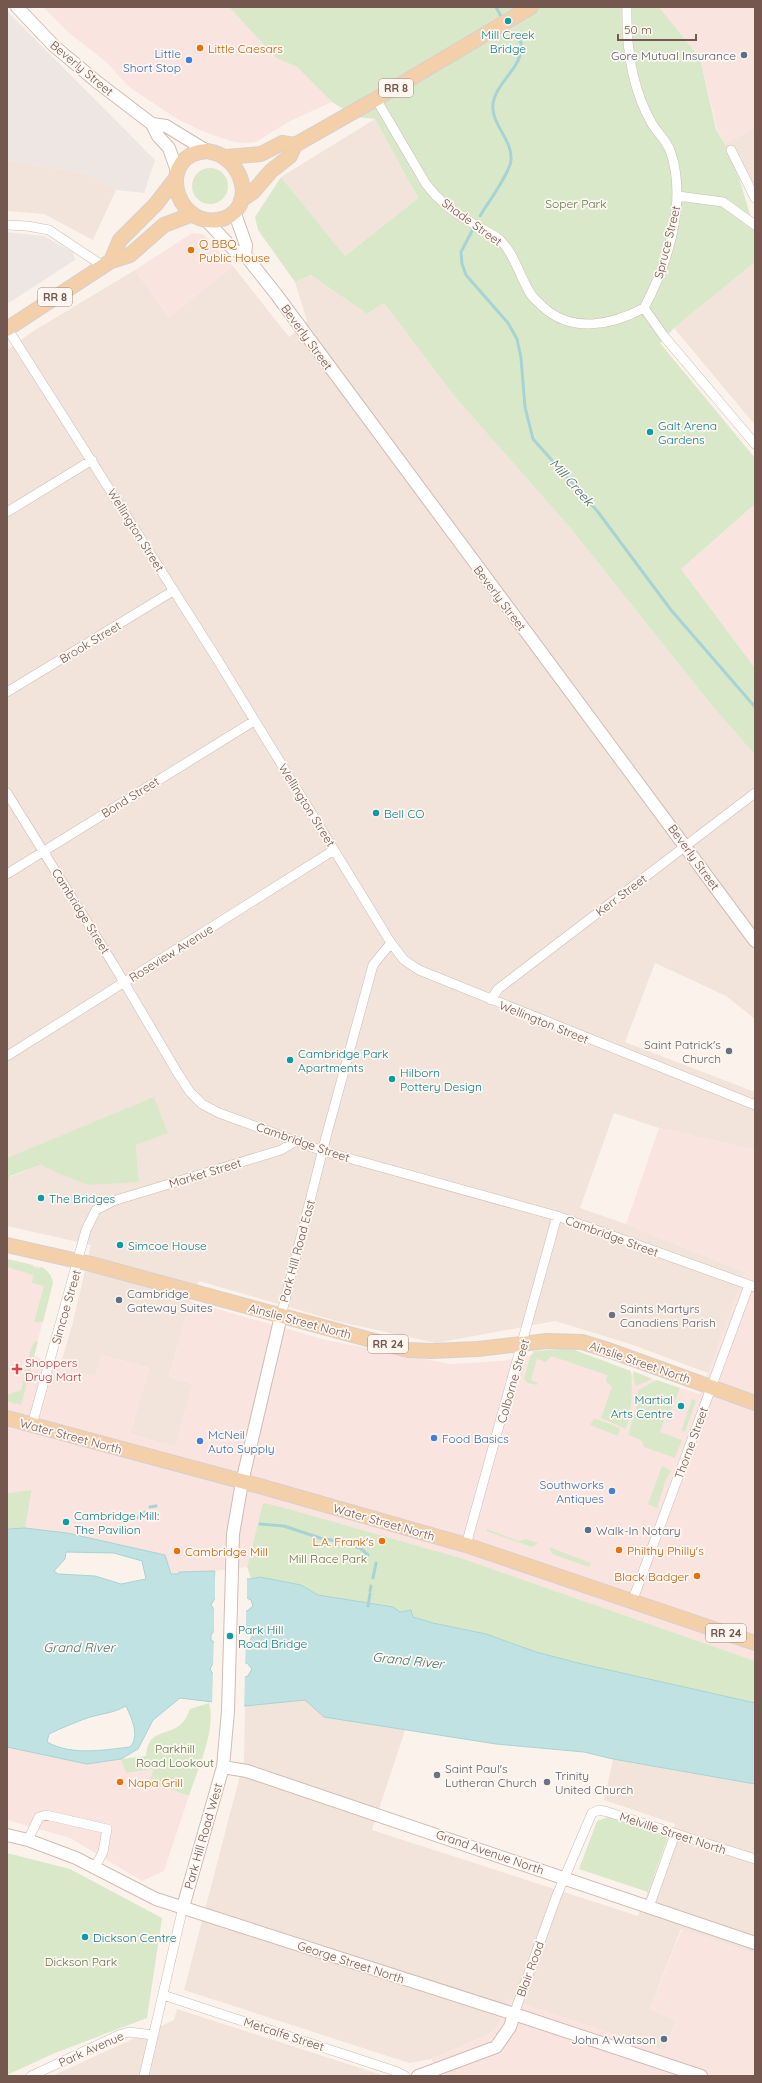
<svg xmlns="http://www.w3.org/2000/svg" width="762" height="2083" font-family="Quicksand,sans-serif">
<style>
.residential{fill:#f2e4da}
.commercial{fill:#fae4e0}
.industrial{fill:#ede6e3}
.green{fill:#dae8ca}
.water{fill:#c0e2e3;stroke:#a8d3d4;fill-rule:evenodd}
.pier{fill:#fbf3eb}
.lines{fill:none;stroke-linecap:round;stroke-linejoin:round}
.stream{stroke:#a8d3d4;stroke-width:3}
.street-casing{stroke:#cebcb4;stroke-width:10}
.secondary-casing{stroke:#d1bcb2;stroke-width:14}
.primary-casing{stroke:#d8d0ce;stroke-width:16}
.street{stroke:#fff;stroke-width:9}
.secondary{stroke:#fff;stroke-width:12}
.primary{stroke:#f3cfaa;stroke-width:14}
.culture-dot{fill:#0f9aa8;stroke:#fef7f1;stroke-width:1.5}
.food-dot{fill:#e8710a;stroke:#fef7f1;stroke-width:1.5}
.service-dot{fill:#5c6f8a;stroke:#fef7f1;stroke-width:1.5}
.shop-dot{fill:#3f7fe0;stroke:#fef7f1;stroke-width:1.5}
.worship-dot{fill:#6b7280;stroke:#fef7f1;stroke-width:1.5}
.health-dot{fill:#e0444e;stroke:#fef7f1;stroke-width:1.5}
.labels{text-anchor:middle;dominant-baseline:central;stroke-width:3.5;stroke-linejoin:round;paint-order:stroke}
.shield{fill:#fef7f1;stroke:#9d8880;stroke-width:1}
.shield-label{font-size:11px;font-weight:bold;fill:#745850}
.culture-label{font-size:12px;fill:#0d838f;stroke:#fef7f1;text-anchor:start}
.food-label{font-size:12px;fill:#c56008;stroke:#fef7f1;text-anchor:start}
.shop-label{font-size:12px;fill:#366cbe;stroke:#fef7f1;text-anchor:end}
.service-label{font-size:12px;fill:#4e5e75;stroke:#fef7f1;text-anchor:end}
.street-label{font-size:12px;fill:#745850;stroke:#fef7f1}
.park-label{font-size:12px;fill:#5d7849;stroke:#fef7f1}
.worship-label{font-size:12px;fill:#5b616d;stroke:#fef7f1;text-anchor:start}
.health-label{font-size:12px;fill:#be3a42;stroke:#fef7f1;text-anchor:start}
.water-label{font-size:13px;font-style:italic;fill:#447577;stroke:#fef7f1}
</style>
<rect width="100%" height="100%" fill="#fbf3eb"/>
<path class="residential" d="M 375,119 L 418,198 L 345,256 L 281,177 Z
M 755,127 L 755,192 L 725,144 Z
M 7,160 L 88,174 L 116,190 L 93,240 L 44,214 L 7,211 Z
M 755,262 L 755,425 L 674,328 Z
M 233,266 L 289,337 L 307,321 L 295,282 L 311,275 L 367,314 L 384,303 L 455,397 L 572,530 L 713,707 L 755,755 L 755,1019 L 726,996 L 655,963 L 625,1042 L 755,1092 L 755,1150 L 659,1128 L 614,1113 L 580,1208 L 626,1224 L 745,1272 L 708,1373 L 630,1344 L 555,1321 L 436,1343 L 340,1322 L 199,1281 L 190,1301 L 169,1377 L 193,1384 L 175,1447 L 130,1434 L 149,1368 L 102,1355 L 95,1377 L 60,1366 L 73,1322 L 91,1245 L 7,1226 L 7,1187 L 10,1177 L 41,1165 L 55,1172 L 139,1182 L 136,1145 L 7,1167 L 7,350 L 35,330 L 135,270 L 169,317 Z
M 306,1700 L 324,1717 L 405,1730 L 372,1830 L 638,1916 L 675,1824 L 604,1800 L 613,1759 L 755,1784 L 755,1954 L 681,1929 L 650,2009 L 676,2020 L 665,2051 L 507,1999 L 498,2026 L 489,2034 L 432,2059 L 409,2063 L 184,1990 L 244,1760 L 245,1706 Z
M 177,2009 L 385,2076 L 52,2076 L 174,2020 Z"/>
<path class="commercial" d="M 43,7 L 229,7 L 276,58 L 297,67 L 332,102 L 290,121 L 256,142 L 245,143 L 230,141 L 202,131 L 177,119 L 129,87 L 106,62 L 69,33 Z
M 659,7 L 755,7 L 755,127 L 725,144 L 717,129 L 700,58 Z
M 192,233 L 203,234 L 233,266 L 169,317 L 135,270 Z
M 755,504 L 755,668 L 681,569 Z
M 659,1128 L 755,1150 L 755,1661 L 461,1558 L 282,1507 L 263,1504 L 247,1567 L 215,1571 L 179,1572 L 179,1574 L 171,1574 L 165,1555 L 53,1531 L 25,1528 L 32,1491 L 7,1493 L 7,1259 L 44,1268 L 53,1281 L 34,1356 L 95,1377 L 102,1355 L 149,1368 L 130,1434 L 175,1447 L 193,1384 L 169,1377 L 190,1301 L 326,1340 L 450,1364 L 502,1361 L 555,1350 L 700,1394 L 745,1272 L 626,1224 Z
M 7,1747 L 86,1764 L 121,1759 L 126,1773 L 153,1769 L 150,1782 L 189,1796 L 164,1871 L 142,1881 L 70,1838 L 7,1820 Z
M 682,1929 L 755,1954 L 755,2076 L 447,2076 L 433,2066 L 432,2059 L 489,2034 L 498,2026 L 507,1999 L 665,2051 L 676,2020 L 650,2009 Z"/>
<path class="industrial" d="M 7,11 L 155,160 L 144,193 L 116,190 L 88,174 L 7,160 Z
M 7,232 L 44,236 L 73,252 L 75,260 L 7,304 Z"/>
<path class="green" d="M 229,7 L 659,7 L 700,58 L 716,129 L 733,158 L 755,231 L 755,262 L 674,328 L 660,343 L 755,458 L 755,504 L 681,569 L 755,668 L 755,755 L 713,707 L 572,530 L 455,397 L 384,303 L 367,314 L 311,275 L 295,282 L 258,230 L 255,217 L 281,177 L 345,256 L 418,198 L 375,119 L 356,117 L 332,102 L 297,67 L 276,58 Z
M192 186a18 18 0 1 1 36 0a18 18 0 1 1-36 0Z
M 154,1097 L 168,1133 L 136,1145 L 139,1182 L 88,1185 L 55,1172 L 41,1165 L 10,1176 L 7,1187 L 7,1158 Z
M 7,1259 L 33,1265 L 33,1267 L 39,1269 L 40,1267 C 47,1269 52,1275 53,1283 L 43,1322 L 34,1322 L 44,1286 L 32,1283 L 33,1275 L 7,1267 Z
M 35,1341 L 38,1342 L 21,1405 L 7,1401 L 7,1395 L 21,1390 L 31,1348 Z
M 560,1349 L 572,1349 L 631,1371 C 633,1391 632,1409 626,1429 L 601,1418 L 612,1386 L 606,1382 L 607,1375 L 551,1356 L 546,1362 L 537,1359 L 531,1380 L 538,1383 L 537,1385 L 528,1383 L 524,1379 L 530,1357 L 534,1351 Z
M 633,1371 L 653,1379 L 635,1386 Z
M 657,1380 L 680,1388 L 670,1413 L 667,1413 L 660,1432 L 682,1440 L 675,1458 L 644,1447 L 641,1440 L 628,1435 L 636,1409 L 638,1390 Z
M 692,1399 L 696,1401 L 685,1432 L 681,1431 Z
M 594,1418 L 620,1428 L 618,1436 L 590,1425 Z
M 662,1466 L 671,1471 L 666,1480 L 657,1508 L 648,1504 Z
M 32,1490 L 25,1528 L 7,1528 L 7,1493 Z
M 263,1503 L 282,1507 L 461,1558 L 755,1661 L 755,1703 L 578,1663 L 536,1652 L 486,1634 L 433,1623 L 413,1617 L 408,1611 L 396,1611 L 392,1607 L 318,1595 L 301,1585 L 260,1577 L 251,1578 L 247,1567 Z
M 487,1529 L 519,1541 L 525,1539 L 538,1543 L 532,1547 L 486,1531 Z
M 549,1547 L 591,1563 L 589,1567 L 552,1554 Z
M 209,1703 C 217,1728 197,1771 189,1796 L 150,1782 L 153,1769 L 126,1773 L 121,1759 L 146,1756 C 148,1727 169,1737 182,1723 C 186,1720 188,1713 190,1709 Z
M 608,1817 L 668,1837 L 648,1892 L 579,1869 L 597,1821 Z
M 7,1853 L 70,1869 L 162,1918 L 147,2018 L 55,2053 L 7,2075 Z"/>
<path class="water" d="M 25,1528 L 67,1533 L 165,1555 L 171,1574 L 179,1574 L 179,1572 L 215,1571 L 215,1578 L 249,1579 L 260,1577 L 301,1585 L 318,1595 L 393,1607 L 400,1612 L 411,1610 L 413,1617 L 433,1623 L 486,1634 L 536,1652 L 578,1663 L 755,1703 L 755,1784 L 613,1759 L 584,1752 L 496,1744 L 324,1717 L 305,1700 L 245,1706 L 180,1698 L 153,1720 L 138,1749 L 121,1759 L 87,1764 L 7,1747 L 7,1529 ZM 66,1552 L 114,1553 L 142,1561 L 146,1579 L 121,1584 L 95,1576 L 58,1574 L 54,1571 L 65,1559 ZM 215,1598 L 247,1598 L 251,1600 L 253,1606 L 247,1611 L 214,1609 L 211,1605 ZM 246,1630 L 251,1633 L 252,1637 L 248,1644 L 214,1642 L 211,1640 L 211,1635 L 214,1631 ZM 213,1663 L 247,1663 L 252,1669 L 247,1677 L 213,1674 L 210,1669 ZM 126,1706 C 132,1719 140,1736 130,1747 C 103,1750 72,1756 47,1742 L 49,1734 C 61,1728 74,1723 87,1718 C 103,1713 111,1714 126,1706 Z"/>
<path class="pier" d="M 215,1569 L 216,1576 L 247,1577 L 247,1600 L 215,1601 Z
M 214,1606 L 246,1609 L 246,1632 L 214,1634 Z
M 214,1639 L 246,1642 L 245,1665 L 213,1666 Z
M 213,1672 L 245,1675 L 244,1708 L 212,1704 Z"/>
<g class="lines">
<path class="stream" d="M 496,7 L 503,20
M 480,216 C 487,204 510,173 511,160 C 513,138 487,122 494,99 C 500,78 524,67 521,42 L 510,33 L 506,26
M 473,229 L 461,252 L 462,264 L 466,275 L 508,323 L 517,339 L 521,358 L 525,407 L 533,439 L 598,512 L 671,610 L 755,707
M 150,1507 L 156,1506
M 137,1518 L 145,1512
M 260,1524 L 284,1526 L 320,1538 L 337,1541 L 360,1548 L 368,1555
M 373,1578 L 376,1563
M 370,1591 L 371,1586
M 368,1606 L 370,1594"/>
<g class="street-casing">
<path id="street" d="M 627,7 C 626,47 631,86 651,122 C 657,133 667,140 671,153 C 687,203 668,263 644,308
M 376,99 L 426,184 C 438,200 454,213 472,223 C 481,229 492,233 500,240 C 514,253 520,277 530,293 C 533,298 538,302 542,306 C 572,334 612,325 644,308
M 731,150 L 755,198
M 678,196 L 723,202 L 755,225
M 7,225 L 27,226 L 49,230 L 103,266
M 644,308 L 663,335 L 755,444
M 7,328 L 214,654 L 391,943 L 404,960 L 419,970 L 755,1105
M 7,512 L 92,460
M 7,692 L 173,591
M 7,793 L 115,967 L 177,1072 L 190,1092 L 202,1104 L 219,1113 L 323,1151 L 557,1216 L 755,1287
M 7,874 L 254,721
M 491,1000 L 498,989 L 755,793
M 7,1056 L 334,850
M 281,1316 L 326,1137 L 373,965 L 391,943
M 32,1425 L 86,1230 L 96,1210 L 113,1201 L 281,1150 L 296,1141
M 466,1545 L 557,1216
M 632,1602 L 749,1285
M 28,1840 L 39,1817 L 46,1815 L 107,1829 L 103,1852 L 94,1869
M 649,1907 L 675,1834
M 163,1995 L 395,2071 L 405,2076
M 514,2014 L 557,1895 L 592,1813 L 599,1810 L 608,1812 L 755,1859
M 31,2076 L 119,2035 L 129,2032 L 153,2035
M 144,2076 L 183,1907"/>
</g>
<g class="secondary-casing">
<path id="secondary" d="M 17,7 L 54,46 L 97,82 L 152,124 L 158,136 L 169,148 L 177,171
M 152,124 L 166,126 L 207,151
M 234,211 L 246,245 L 245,255
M 205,219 L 234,250 L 245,255 L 276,294 L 755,941
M 223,1767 L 247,1771 L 755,1943
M 7,1835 L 28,1840 L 76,1858 L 156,1899 L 514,2014 L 701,2076
M 183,1907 L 223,1767 L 228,1711 L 233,1534 L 242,1482 L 281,1316
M 418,2076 L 496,2047 L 510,2027 L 514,2014"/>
</g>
<g class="primary-casing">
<path id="primary" d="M 207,151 C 246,156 258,213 218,220 C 174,227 156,154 207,151 Z
M 226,157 L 261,154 L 282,143 L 295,145
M 241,200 L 253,192 L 271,171 L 290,156 L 295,145 L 376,99 L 531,7
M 111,261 L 120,240 L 156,204 L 176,178
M 7,329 L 111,261 L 130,255 L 164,225 L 193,214
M 7,1245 L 91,1264 L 408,1350 L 431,1351 L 478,1349 L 547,1341 L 582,1342 L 611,1351 L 755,1403
M 7,1418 L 263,1487 L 466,1545 L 755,1643"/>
</g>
<use href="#street" class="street"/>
<use href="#secondary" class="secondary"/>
<use href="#primary" class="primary"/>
</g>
<g class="culture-dot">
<circle cx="508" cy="21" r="4"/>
<circle cx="650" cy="432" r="4"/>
<circle cx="376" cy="813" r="4"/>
<circle cx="290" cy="1060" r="4"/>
<circle cx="392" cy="1079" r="4"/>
<circle cx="41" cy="1198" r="4"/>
<circle cx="120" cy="1245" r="4"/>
<circle cx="681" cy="1406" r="4"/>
<circle cx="66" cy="1522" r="4"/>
<circle cx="230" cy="1636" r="4"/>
<circle cx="85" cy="1937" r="4"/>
</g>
<g class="food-dot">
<circle cx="200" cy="48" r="4"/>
<circle cx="191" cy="250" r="4"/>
<circle cx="382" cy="1541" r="4"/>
<circle cx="619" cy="1550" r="4"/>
<circle cx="177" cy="1551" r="4"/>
<circle cx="697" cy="1576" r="4"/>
<circle cx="120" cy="1782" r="4"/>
</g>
<g class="service-dot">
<circle cx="744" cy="55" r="4"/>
<circle cx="119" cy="1300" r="4"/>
<circle cx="588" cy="1530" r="4"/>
<circle cx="664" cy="2039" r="4"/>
</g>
<g class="shop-dot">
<circle cx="189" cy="60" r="4"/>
<circle cx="434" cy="1438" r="4"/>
<circle cx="200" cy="1441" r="4"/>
<circle cx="612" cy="1491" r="4"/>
</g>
<g class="worship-dot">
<circle cx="729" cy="1051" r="4"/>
<circle cx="612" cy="1315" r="4"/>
<circle cx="437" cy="1775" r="4"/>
<circle cx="547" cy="1782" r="4"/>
</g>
<path class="health-dot" d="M15 1363h4v4h4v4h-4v4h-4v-4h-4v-4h4z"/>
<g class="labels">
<g class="shield">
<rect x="379" y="79" width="34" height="18" rx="3"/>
<rect x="38" y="288" width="34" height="18" rx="3"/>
<rect x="368" y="1335" width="40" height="18" rx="3"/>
<rect x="706" y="1624" width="40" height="18" rx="3"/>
</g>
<g class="shield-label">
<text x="396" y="88">RR 8</text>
<text x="55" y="297">RR 8</text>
<text x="388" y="1344">RR 24</text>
<text x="726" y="1633">RR 24</text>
</g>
<g class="culture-label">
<text x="508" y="34" text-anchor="middle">Mill Creek<tspan x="508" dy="14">Bridge</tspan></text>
<text x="658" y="425">Galt Arena<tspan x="658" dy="14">Gardens</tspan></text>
<text x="384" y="813">Bell CO</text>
<text x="298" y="1053">Cambridge Park<tspan x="298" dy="14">Apartments</tspan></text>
<text x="400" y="1072">Hilborn<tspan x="400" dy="14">Pottery Design</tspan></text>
<text x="49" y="1198">The Bridges</text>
<text x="128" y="1245">Simcoe House</text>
<text x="673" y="1399" text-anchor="end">Martial<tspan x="673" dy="14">Arts Centre</tspan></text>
<text x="74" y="1515">Cambridge Mill:<tspan x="74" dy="14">The Pavilion</tspan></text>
<text x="238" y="1629">Park Hill<tspan x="238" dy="14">Road Bridge</tspan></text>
<text x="93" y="1937">Dickson Centre</text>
</g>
<g class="food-label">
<text x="208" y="48">Little Caesars</text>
<text x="199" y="243">Q BBQ<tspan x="199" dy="14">Public House</tspan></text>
<text x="374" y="1541" text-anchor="end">L.A. Frank's</text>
<text x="627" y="1550">Philthy Philly's</text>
<text x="185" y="1551">Cambridge Mill</text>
<text x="689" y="1576" text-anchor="end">Black Badger</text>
<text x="128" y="1782">Napa Grill</text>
</g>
<g class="shop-label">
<text x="181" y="53">Little<tspan x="181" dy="14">Short Stop</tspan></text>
<text x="208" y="1434" text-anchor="start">McNeil<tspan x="208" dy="14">Auto Supply</tspan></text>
<text x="442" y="1438" text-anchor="start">Food Basics</text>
<text x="604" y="1484">Southworks<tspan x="604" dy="14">Antiques</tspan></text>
</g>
<g class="service-label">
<text x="736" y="55">Gore Mutual Insurance</text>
<text x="127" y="1293" text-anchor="start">Cambridge<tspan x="127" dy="14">Gateway Suites</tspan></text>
<text x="596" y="1530" text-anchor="start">Walk-In Notary</text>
<text x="656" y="2039">John A Watson</text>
</g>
<g class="street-label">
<text transform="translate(82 68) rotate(40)">Beverly Street</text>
<text transform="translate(472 222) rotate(36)">Shade Street</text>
<text transform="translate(667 242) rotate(-76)">Spruce Street</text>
<text transform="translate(307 337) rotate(54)">Beverly Street</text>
<text transform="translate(136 530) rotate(58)">Wellington Street</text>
<text transform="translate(500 598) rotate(53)">Beverly Street</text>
<text transform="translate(90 642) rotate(-31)">Brook Street</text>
<text transform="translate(130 797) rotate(-32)">Bond Street</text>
<text transform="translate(307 805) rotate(58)">Wellington Street</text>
<text transform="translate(694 857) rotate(54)">Beverly Street</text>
<text transform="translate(621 895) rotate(-37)">Kerr Street</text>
<text transform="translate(81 911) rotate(58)">Cambridge Street</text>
<text transform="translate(171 953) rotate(-32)">Roseview Avenue</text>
<text transform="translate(544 1022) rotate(22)">Wellington Street</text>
<text transform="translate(303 1142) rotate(19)">Cambridge Street</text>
<text transform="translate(205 1173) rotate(-17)">Market Street</text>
<text transform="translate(612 1236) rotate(20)">Cambridge Street</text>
<text transform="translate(297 1251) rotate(-75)">Park Hill Road East</text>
<text transform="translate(66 1307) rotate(-74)">Simcoe Street</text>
<text transform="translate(300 1321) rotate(15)">Ainslie Street North</text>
<text transform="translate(640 1362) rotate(19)">Ainslie Street North</text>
<text transform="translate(513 1381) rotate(-74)">Colborne Street</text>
<text transform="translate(71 1436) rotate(15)">Water Street North</text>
<text transform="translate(691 1443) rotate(-70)">Thorne Street</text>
<text transform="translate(384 1522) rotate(16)">Water Street North</text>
<text transform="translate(673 1833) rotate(18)">Melville Street North</text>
<text transform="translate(203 1836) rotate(-74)">Park Hill Road West</text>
<text transform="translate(490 1852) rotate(19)">Grand Avenue North</text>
<text transform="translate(351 1962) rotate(18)">George Street North</text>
<text transform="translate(530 1969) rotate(-70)">Blair Road</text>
<text transform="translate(284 2034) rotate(18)">Metcalfe Street</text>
<text transform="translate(91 2049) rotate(-24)">Park Avenue</text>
</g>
<g class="park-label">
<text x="576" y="203">Soper Park</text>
<text x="328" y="1558">Mill Race Park</text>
<text x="175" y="1748">Parkhill<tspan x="175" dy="14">Road Lookout</tspan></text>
<text x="81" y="1961">Dickson Park</text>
</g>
<g class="worship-label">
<text x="721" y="1044" text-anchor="end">Saint Patrick's<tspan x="721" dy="14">Church</tspan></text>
<text x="620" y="1308">Saints Martyrs<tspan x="620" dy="14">Canadiens Parish</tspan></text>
<text x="445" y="1768">Saint Paul's<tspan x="445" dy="14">Lutheran Church</tspan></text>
<text x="555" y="1775">Trinity<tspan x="555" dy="14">United Church</tspan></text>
</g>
<g class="health-label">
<text x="25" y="1362">Shoppers<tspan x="25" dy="14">Drug Mart</tspan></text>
</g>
<g class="water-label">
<text transform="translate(572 482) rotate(48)">Mill Creek</text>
<text x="79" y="1647">Grand River</text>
<text transform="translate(408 1660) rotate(6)">Grand River</text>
</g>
</g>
<rect width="762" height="2083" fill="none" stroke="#745850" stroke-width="16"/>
<path d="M618 34v6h78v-6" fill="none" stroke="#745850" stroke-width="2"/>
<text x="624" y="34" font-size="12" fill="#745850" stroke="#fef7f1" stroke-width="3" paint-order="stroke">50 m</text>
</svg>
